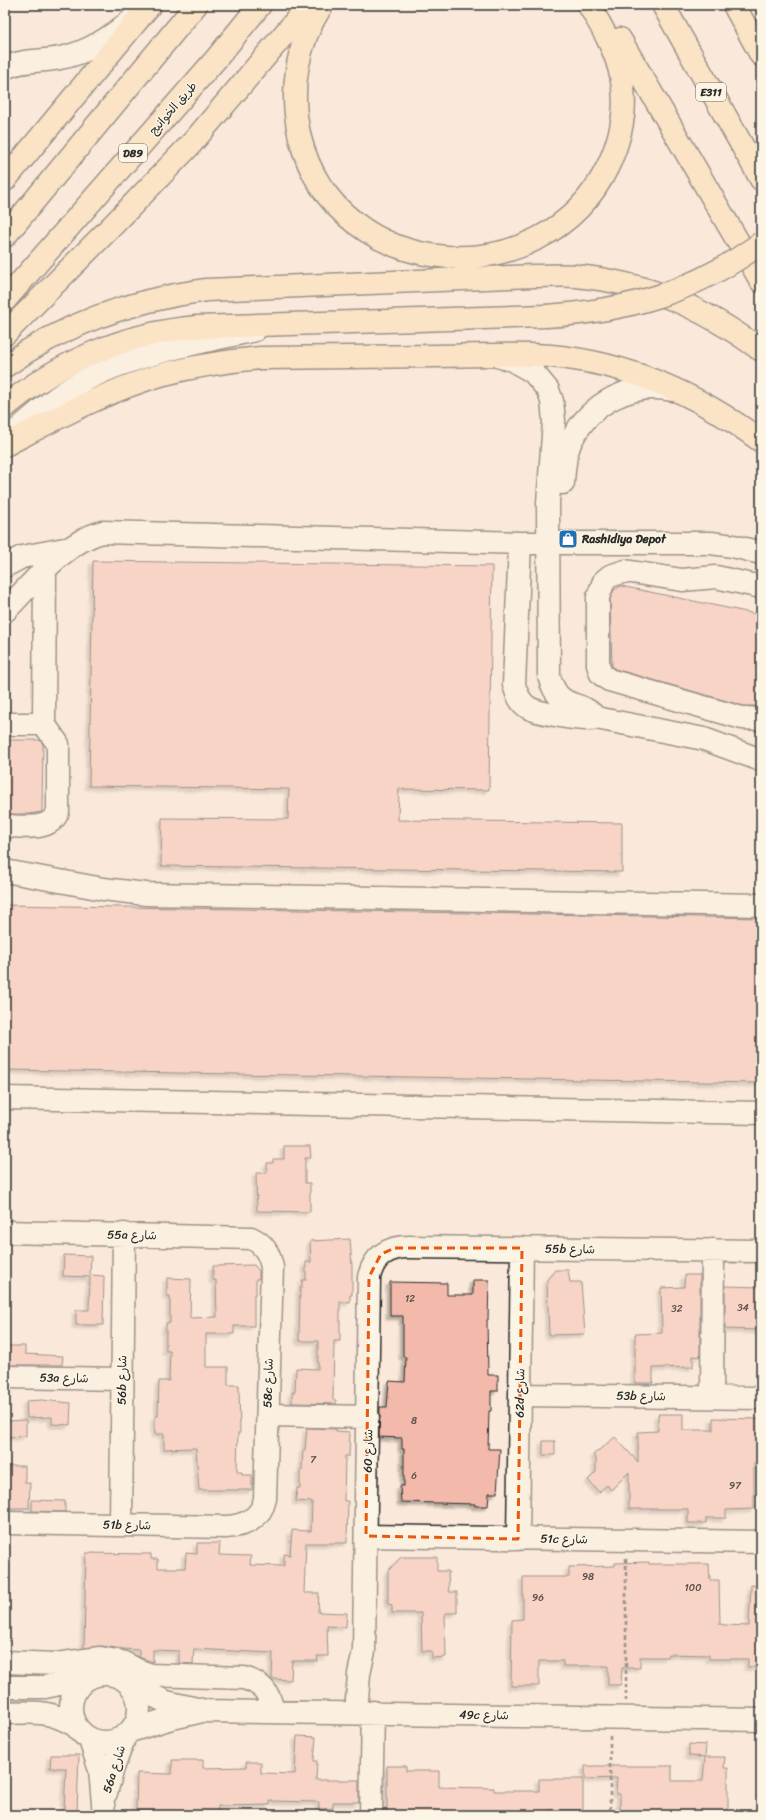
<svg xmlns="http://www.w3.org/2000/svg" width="766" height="1820" font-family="Sriracha,'Playpen Sans Arabic',sans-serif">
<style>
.building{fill:#f3baac;stroke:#2b2b2b;filter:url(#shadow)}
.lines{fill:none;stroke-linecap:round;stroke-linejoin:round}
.minor-casing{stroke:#2b2b2b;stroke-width:25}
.major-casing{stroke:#2b2b2b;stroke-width:25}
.highway-casing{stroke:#2b2b2b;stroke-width:25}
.path{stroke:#2b2b2b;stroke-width:2.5;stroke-dasharray:4 3;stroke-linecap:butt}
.minor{stroke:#fcf5e5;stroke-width:22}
.major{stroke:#faddab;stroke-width:22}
.highway{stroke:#faddab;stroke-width:22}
.highway-bridge-casing{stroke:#2b2b2b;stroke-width:25;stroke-linecap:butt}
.highway-bridge{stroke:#faddab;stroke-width:22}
.marked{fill:none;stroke:#e8590c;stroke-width:3;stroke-dasharray:8 5;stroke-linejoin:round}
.labels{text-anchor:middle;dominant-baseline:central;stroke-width:3;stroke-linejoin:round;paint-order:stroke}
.number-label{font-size:10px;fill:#5d4f4b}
.shield{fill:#fcf5e5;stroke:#6a6863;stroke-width:1}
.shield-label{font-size:11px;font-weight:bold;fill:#2b2b2b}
.street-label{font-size:12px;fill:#2b2b2b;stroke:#fcf5e5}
.poi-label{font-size:12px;font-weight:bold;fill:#2b2b2b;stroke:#fcf5e5;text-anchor:start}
</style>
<defs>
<filter id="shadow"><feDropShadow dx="-3.5" dy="3.5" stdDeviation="1" flood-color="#0004"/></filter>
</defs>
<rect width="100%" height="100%" fill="#fae9da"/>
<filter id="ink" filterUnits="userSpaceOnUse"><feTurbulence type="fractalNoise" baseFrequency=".025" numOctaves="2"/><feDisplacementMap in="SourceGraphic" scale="8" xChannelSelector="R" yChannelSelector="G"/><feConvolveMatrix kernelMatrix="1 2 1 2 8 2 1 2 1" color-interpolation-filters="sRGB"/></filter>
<g filter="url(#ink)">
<path class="building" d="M 93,561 L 492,566 L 489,790 L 399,789 L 398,820 L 622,823 L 622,872 L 161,866 L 162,818 L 288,819 L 289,789 L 89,786 Z
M 621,586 L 761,615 L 761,706 L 744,706 L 615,669 L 612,666 L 610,599 L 614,590 Z
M 5,740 L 40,740 L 43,744 L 42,812 L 28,814 L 5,814 Z
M 5,905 L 761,918 L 761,1083 L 5,1070 Z
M 284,1146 L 310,1146 L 311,1158 L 305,1158 L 305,1183 L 310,1183 L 310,1212 L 257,1211 L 256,1173 L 267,1173 L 267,1163 L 273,1163 L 273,1159 L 284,1159 Z
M 350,1239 L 352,1266 L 352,1295 L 350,1295 L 350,1302 L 340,1302 L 340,1341 L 334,1341 L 333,1400 L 336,1400 L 336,1404 L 292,1403 L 292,1392 L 295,1392 L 296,1368 L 318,1369 L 318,1341 L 299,1341 L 300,1288 L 302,1288 L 302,1280 L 306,1280 L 306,1262 L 311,1262 L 310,1241 Z
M 64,1255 L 91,1256 L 90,1275 L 104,1276 L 103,1325 L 76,1325 L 76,1310 L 89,1310 L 90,1277 L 63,1276 Z
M 254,1265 L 259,1271 L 259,1279 L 256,1279 L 256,1294 L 254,1294 L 254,1326 L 234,1326 L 234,1334 L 206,1334 L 206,1367 L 228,1367 L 228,1385 L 239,1385 L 240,1433 L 238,1433 L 237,1472 L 242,1472 L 242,1475 L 252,1475 L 252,1490 L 199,1490 L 196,1448 L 164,1449 L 164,1434 L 155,1434 L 155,1416 L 158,1416 L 159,1381 L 169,1381 L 170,1351 L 166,1351 L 166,1323 L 170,1323 L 170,1296 L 167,1296 L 167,1278 L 191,1279 L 190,1318 L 217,1317 L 216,1280 L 213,1280 L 213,1266 Z
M 555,1270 L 568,1270 L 570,1282 L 581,1282 L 585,1334 L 549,1335 L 547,1280 Z
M 685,1275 L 700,1275 L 700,1357 L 693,1356 L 693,1367 L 653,1368 L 653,1383 L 635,1383 L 635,1334 L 662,1333 L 661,1288 L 684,1287 Z
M 473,1280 L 489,1280 L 488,1320 L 487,1320 L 488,1375 L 498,1375 L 498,1391 L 491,1391 L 491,1411 L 489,1411 L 488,1449 L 500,1449 L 497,1493 L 489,1493 L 488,1506 L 475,1506 L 475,1504 L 401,1502 L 400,1486 L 404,1486 L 404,1449 L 402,1449 L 402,1438 L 379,1437 L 380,1407 L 387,1407 L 389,1381 L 405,1382 L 406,1357 L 403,1356 L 403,1316 L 390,1316 L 390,1282 L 447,1283 L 447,1295 L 473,1295 Z
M 725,1286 L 761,1287 L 761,1330 L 725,1329 Z
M 5,1346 L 25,1346 L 25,1354 L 63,1356 L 62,1365 L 5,1365 Z
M 42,1400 L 71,1403 L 70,1425 L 52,1424 L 52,1417 L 27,1418 L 26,1401 Z
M 658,1414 L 683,1414 L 683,1430 L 713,1430 L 713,1418 L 759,1419 L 757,1464 L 754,1463 L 754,1509 L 726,1510 L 726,1518 L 706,1518 L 706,1523 L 688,1523 L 688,1509 L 629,1509 L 629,1472 L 611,1490 L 607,1485 L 599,1492 L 588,1480 L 596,1472 L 596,1458 L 593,1455 L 615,1437 L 638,1462 L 638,1432 L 658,1431 Z
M 26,1420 L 26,1436 L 5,1437 L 5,1421 Z
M 307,1428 L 336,1429 L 336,1431 L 350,1432 L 349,1456 L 345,1456 L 344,1501 L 348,1501 L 347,1543 L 306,1543 L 304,1593 L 319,1593 L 318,1612 L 347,1613 L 346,1627 L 327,1626 L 328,1656 L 317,1656 L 318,1661 L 292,1661 L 291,1680 L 272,1679 L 273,1653 L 194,1649 L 193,1664 L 179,1663 L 179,1651 L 153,1650 L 153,1662 L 139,1657 L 139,1650 L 123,1649 L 102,1646 L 84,1648 L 86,1553 L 151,1554 L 151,1559 L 158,1559 L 158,1568 L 185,1568 L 186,1553 L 197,1554 L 197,1543 L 220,1543 L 219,1555 L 251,1556 L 250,1565 L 284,1566 L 284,1554 L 290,1555 L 292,1530 L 311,1531 L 312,1502 L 296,1501 L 297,1488 L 300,1488 L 300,1470 L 302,1470 L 303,1450 L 305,1450 Z
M 543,1441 L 555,1441 L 555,1455 L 543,1455 Z
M 5,1466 L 25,1466 L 25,1483 L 30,1483 L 29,1508 L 5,1508 Z
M 32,1500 L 65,1501 L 65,1512 L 32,1511 Z
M 401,1557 L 437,1557 L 437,1571 L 448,1571 L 449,1592 L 457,1592 L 457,1613 L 445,1613 L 446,1657 L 432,1658 L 432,1651 L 422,1651 L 421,1613 L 392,1613 L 392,1605 L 388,1604 L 388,1571 Z
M 649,1562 L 649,1564 L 709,1564 L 710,1580 L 719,1580 L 720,1624 L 725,1625 L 749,1626 L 751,1585 L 761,1586 L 761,1667 L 748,1667 L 748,1659 L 709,1659 L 709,1655 L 668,1654 L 667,1657 L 640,1657 L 640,1668 L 622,1668 L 621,1685 L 608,1685 L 608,1666 L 563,1666 L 563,1661 L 539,1661 L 539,1686 L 511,1686 L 512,1620 L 523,1619 L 523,1577 L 569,1577 L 569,1567 L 615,1566 L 615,1563 Z
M 297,1736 L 316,1737 L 314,1761 L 317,1761 L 316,1780 L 359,1780 L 359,1802 L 333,1802 L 333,1808 L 319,1809 L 319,1802 L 270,1801 L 270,1805 L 218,1806 L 217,1815 L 156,1815 L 156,1811 L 136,1811 L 137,1773 L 172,1774 L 172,1760 L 203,1760 L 203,1768 L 246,1767 L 246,1762 L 261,1762 L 261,1773 L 295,1774 Z
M 689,1744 L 706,1745 L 705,1757 L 689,1756 Z
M 51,1755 L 79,1755 L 77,1812 L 64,1812 L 66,1768 L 50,1768 Z
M 705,1757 L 725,1757 L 724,1768 L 728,1768 L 728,1815 L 620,1815 L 620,1794 L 616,1794 L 617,1778 L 585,1779 L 585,1766 L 672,1766 L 672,1781 L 703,1781 Z
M 387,1766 L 406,1766 L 406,1771 L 439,1771 L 439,1787 L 494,1788 L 494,1791 L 539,1791 L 539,1779 L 583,1779 L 583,1810 L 548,1810 L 548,1815 L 497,1815 L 497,1813 L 468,1812 L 468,1815 L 387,1813 Z"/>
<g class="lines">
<g class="minor-casing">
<path id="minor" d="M 5,68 C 22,59 42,62 60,58 C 88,53 111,37 133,19
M 497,356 L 512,360 L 533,372 L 548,390 L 552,401 L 554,421 L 548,503 L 549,676 C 559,713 580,698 596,718
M 5,441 C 32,417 58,393 91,377 C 142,352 200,343 255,330
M 563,483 C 564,469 565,454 571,441 C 590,403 631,381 673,390
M 520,543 L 514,685 C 517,694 520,703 529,708 C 538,713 587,722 596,718 L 704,739 L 761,760
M 5,566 L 22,557 L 70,548
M 761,587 L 716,577 L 682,580 L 625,571 L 610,576 L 604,581 L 598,597 L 598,665 L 601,674 L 609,680 L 742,718 L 761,719
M 5,611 C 33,583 63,543 102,532 L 520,543 L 711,543 L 733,546 L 761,553
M 5,724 L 44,724
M 5,826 C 23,826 51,832 58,811 L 58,744 L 44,724 L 45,571
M 5,871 L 103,889 L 146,894 L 761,905
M 5,1098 L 761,1113
M 5,1232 L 251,1238 C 264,1244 269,1253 272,1267 L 265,1499 C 261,1518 245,1526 226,1527 L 5,1523
M 5,1377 L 122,1379
M 520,1395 L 761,1398
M 712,1397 L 713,1250
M 268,1415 L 368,1417
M 121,1525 L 124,1234
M 366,1536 L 761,1542
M 518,1539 L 522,1248
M 5,1662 L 56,1664 L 100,1658 L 122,1662 L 139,1671 L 151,1675 L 244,1678 C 263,1684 269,1692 273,1711
M71 1708a34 34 0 1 1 68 0a34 34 0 1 1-68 0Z
M 130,1684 L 166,1702 L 206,1711 L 761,1720
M 5,1687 L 45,1687 L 88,1678
M 356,1712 L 359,1674 L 364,1651 L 369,1277 C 374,1256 388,1247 409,1247 L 761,1251
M 5,1713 C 32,1712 50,1710 74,1725
M 130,1731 L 168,1719 L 198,1712
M 90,1740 L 100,1770 L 104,1815
M 106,1793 L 113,1768 L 125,1736
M 371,1815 L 373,1712"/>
</g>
<g class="major-casing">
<path id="major" d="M 5,180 L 150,5
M 5,334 L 114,224 L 192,143 L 309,5"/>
</g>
<g class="highway-casing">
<path id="highway" d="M 322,5 C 296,45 289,92 300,138 C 337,284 544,299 608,166 C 621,138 628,106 621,76 C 616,50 602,28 589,5
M 663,5 L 761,179
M 734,5 L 761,55
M 620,39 L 761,281
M 5,236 L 196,5
M 5,300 L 216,59 L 260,5
M 5,366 C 65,323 133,300 206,290 L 533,276 C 547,276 562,275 576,276 C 649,283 702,307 761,350
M 5,407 C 59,361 127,333 197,327 L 546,316
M 5,445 C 57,418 108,390 164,374 C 196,366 228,361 261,358 C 319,357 377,357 436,356 C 474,356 513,353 551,356 C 628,363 699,395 761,441"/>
</g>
<path class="path" d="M 626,1558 L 626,1701
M 610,1736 L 610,1815"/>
<use href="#minor" class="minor"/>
<use href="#major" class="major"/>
<use href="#highway" class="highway"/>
<g class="highway-bridge-casing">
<path id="highway-bridge" d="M 546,316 C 628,311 694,292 761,243"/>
</g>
<use href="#highway-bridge" class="highway-bridge"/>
</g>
</g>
<path d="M0 0H766V1820H0ZM 395,1248 L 522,1248 L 518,1539 L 366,1536 L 369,1277 L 381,1254 Z" fill="#fae9da" fill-opacity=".55" fill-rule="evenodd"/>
<path class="marked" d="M 395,1248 L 522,1248 L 518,1539 L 366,1536 L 369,1277 L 381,1254 Z"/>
<defs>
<g id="shop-square" transform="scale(1)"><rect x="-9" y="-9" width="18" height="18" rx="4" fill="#1f6fb2" stroke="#fcf5e5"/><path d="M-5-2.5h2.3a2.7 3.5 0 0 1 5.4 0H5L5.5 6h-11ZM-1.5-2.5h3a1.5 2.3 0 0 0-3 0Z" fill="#fff"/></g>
</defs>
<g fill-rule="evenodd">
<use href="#shop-square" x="568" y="539"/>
</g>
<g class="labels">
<g class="number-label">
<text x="410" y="1299">12</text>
<text x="743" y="1308">34</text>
<text x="677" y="1309">32</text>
<text x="414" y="1421">8</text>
<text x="313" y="1460">7</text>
<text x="414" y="1476">6</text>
<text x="735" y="1486">97</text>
<text x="588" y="1577">98</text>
<text x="693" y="1588">100</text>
<text x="538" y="1598">96</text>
</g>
<g class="shield">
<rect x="696" y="83" width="30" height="18" rx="3"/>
<rect x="119" y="144" width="28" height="18" rx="3"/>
</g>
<g class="shield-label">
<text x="711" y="92">E311</text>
<text x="133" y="153">D89</text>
</g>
<g class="street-label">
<text transform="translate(173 108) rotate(-49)">طريق الخوانيج</text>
<text transform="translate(132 1235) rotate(1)">55a شارع</text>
<text transform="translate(570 1249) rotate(1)">55b شارع</text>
<text transform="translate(64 1378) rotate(1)">53a شارع</text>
<text transform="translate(122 1380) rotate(-89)">56b شارع</text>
<text transform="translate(268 1383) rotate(-88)">58c شارع</text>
<text transform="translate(520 1393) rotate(-89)">62d شارع</text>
<text transform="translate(641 1396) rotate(1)">53b شارع</text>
<text transform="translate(368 1451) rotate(-89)">شارع 60</text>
<text transform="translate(127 1525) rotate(1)">51b شارع</text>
<text transform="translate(564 1539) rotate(1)">51c شارع</text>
<text transform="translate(484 1715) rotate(1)">49c شارع</text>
<text transform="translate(114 1769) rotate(-72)">56a شارع</text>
</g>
<g class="poi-label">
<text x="582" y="539">Rashidiya Depot</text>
</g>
</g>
<rect width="766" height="1820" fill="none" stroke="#fcf5e5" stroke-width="20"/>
<rect x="10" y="10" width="746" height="1800" fill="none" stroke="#2b2b2b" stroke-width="1.5" filter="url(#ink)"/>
</svg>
